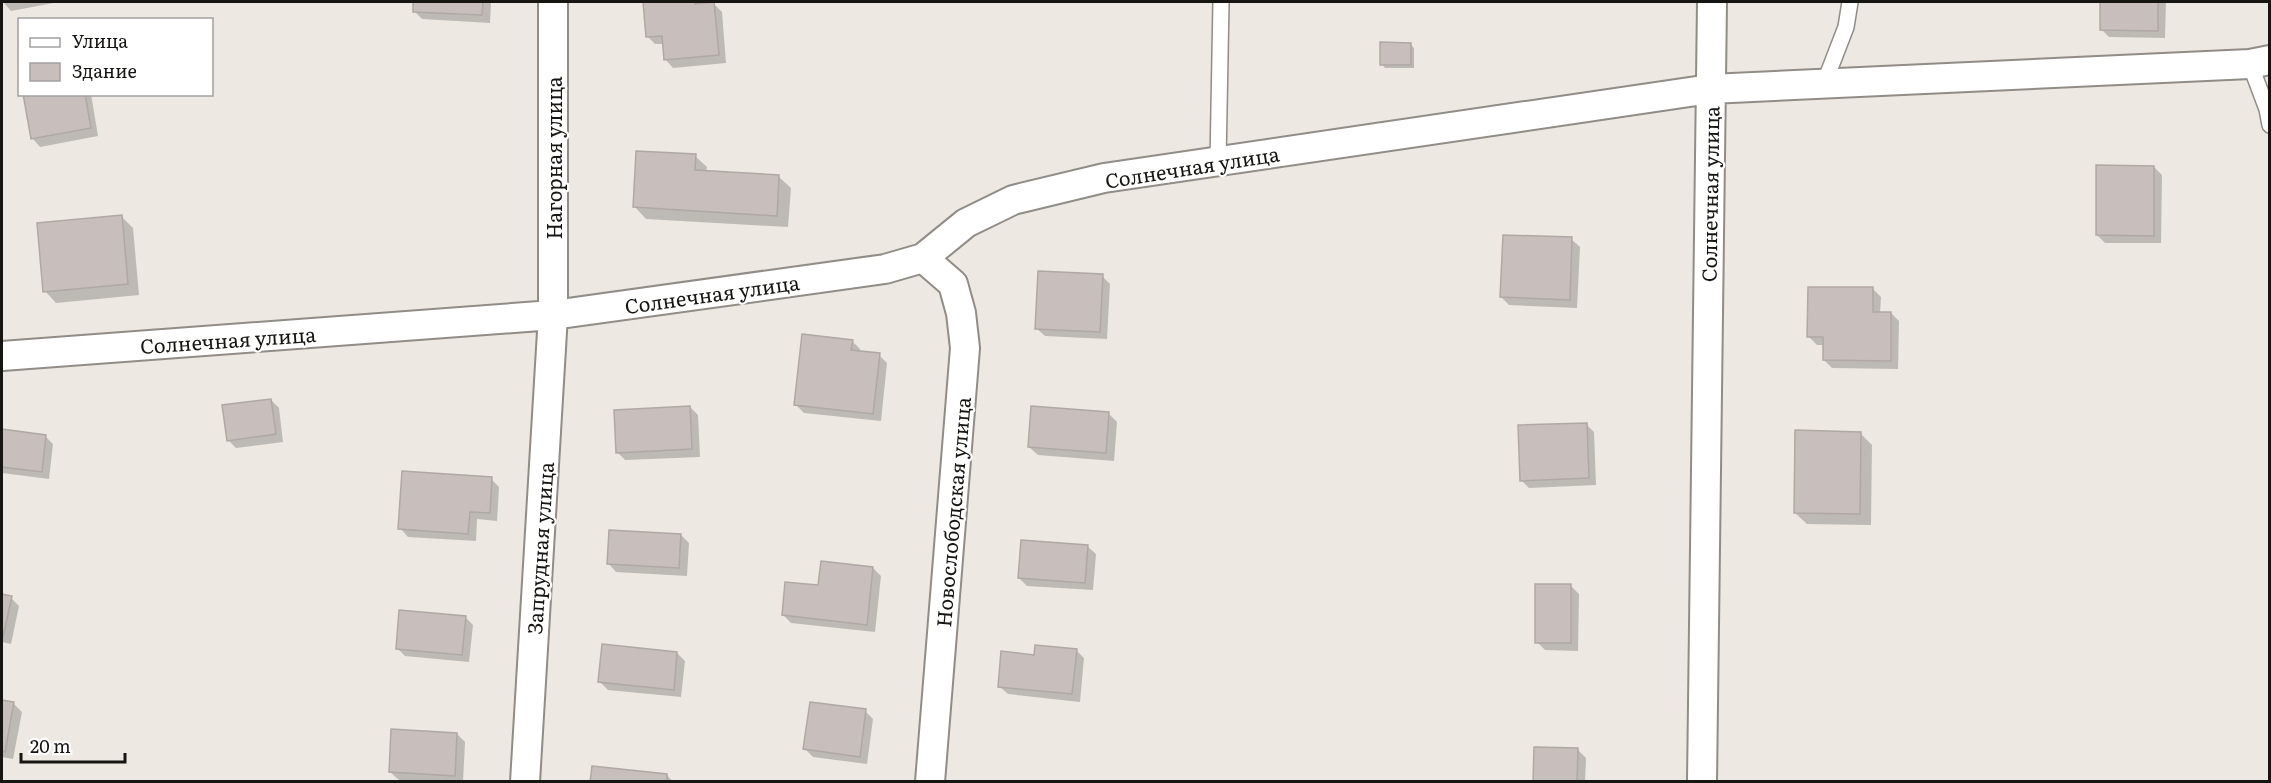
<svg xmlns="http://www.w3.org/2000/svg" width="2271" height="783" font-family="Literata,serif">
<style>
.shadow{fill:#0003}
.building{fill:#c8bfbd;stroke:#b0a8a5;stroke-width:1.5}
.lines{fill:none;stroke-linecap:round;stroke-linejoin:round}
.service-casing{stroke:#918c86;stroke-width:18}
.minor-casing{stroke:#918c86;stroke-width:32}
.service{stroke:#fff;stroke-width:15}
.minor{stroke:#fff;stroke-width:28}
.labels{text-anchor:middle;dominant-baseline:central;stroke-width:4.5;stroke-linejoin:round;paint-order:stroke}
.street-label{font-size:20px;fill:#161512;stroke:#fff}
</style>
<rect width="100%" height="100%" fill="#ede8e1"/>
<path class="shadow" d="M 3,2 L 59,2 L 11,11 Z
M 415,2 L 491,2 L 490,23 L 422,19 L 414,11 Z
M 644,2 L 702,2 L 702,5 L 714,4 L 722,12 L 726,63 L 673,68 L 665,59 L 664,44 L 655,44 L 647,36 Z
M 2102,2 L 2166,2 L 2165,38 L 2109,37 L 2101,29 Z
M 1410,44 L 1414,48 L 1414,68 L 1385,68 L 1382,64 Z
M 24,94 L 91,94 L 98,136 L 40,147 L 32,138 Z
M 695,156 L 707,167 L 706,172 L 779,177 L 791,188 L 788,227 L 646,219 L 635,207 Z
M 2154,167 L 2162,175 L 2161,243 L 2105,243 L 2097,235 Z
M 121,216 L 133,228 L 139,295 L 56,303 L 45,291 Z
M 1571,239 L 1580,247 L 1577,308 L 1509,305 L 1501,297 Z
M 1102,276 L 1110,284 L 1107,339 L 1045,336 L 1036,328 Z
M 1873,289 L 1881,297 L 1880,313 L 1891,313 L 1899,321 L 1898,369 L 1832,368 L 1824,360 L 1824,345 L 1817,345 L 1809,337 Z
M 852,341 L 860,349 L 860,353 L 879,355 L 887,363 L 881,421 L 804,413 L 796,405 Z
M 271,400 L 279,408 L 283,442 L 236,448 L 228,440 Z
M 690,407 L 698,415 L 700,457 L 625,460 L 617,452 Z
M 1109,414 L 1117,422 L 1114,461 L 1038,455 L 1029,447 Z
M 1586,424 L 1594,432 L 1596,485 L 1529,488 L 1521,480 Z
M 2,431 L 45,436 L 53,444 L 49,479 L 2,473 Z
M 1860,433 L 1872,445 L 1871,525 L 1807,524 L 1795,513 Z
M 491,479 L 499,487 L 497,521 L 477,519 L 476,541 L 408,537 L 400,528 Z
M 681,535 L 689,543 L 687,576 L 616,572 L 608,563 Z
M 1087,546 L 1096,554 L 1093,590 L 1027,586 L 1019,578 Z
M 873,568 L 881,576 L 875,632 L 791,623 L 783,615 L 820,587 Z
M 1571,586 L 1579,594 L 1578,651 L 1545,650 L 1537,642 Z
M 2,596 L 11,598 L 19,606 L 11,644 L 2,642 Z
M 465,617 L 473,625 L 469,662 L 405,656 L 397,648 Z
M 1076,650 L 1084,658 L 1080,702 L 1008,694 L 999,686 L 1036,657 Z
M 677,653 L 685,661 L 681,697 L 608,690 L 599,681 Z
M 2,702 L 14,704 L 22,712 L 13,759 L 2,757 Z
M 865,711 L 873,719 L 867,764 L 813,757 L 805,749 Z
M 457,734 L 465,742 L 463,782 L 399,780 L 390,772 Z
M 1578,750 L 1586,758 L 1585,782 L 1535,782 Z
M 667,775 L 673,782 L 592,782 Z"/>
<path class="building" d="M 413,2 L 483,2 L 482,15 L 413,12 Z
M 643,2 L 695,2 L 695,4 L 714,2 L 719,55 L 664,60 L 662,36 L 646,37 Z
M 2100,2 L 2158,2 L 2158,31 L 2100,30 Z
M 1380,42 L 1411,43 L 1411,65 L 1380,65 Z
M 23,94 L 85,94 L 91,128 L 31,139 Z
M 636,151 L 696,154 L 695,170 L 779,175 L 777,216 L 633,207 Z
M 2096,165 L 2154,166 L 2154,236 L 2096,235 Z
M 122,215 L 128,284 L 43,292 L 37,223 Z
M 1503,235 L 1572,237 L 1570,300 L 1500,297 Z
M 1038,271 L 1103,274 L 1100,332 L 1035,329 Z
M 1808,287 L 1873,287 L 1873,312 L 1891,312 L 1891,361 L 1823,360 L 1823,337 L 1807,337 Z
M 802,334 L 853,340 L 851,350 L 880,353 L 873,414 L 794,405 Z
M 271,399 L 276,434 L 227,441 L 222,405 Z
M 690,406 L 692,449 L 616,453 L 614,410 Z
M 1031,406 L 1109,412 L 1106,453 L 1028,447 Z
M 1587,423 L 1589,478 L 1520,481 L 1518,425 Z
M 2,429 L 46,435 L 42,472 L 2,467 Z
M 1795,430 L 1861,432 L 1860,514 L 1794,513 Z
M 402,471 L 492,477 L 490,513 L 470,512 L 468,534 L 398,529 Z
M 609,530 L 681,534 L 679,568 L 607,564 Z
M 1021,540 L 1088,545 L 1085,583 L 1018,578 Z
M 821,561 L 873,567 L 867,625 L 782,615 L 785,582 L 818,585 Z
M 1535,584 L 1571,584 L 1571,643 L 1535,643 Z
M 2,594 L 12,596 L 3,637 L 2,637 Z
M 399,610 L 466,616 L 462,655 L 396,649 Z
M 602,644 L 677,652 L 674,690 L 598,682 Z
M 1035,645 L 1077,649 L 1072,694 L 998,687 L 1001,651 L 1034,655 Z
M 2,700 L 14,702 L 5,752 L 2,751 Z
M 810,702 L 866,709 L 860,757 L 803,749 Z
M 391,729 L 457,733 L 455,776 L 389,772 Z
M 1534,747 L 1578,748 L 1577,782 L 1533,782 Z
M 592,766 L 667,774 L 667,782 L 590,782 Z"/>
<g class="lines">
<g class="service-casing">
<path id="service" d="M 2250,64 L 2267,109 L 2270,125
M 1824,84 L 1846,27 L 1850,2
M 1218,162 L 1221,2"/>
</g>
<g class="minor-casing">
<path id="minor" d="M 923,258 L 953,284 L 961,313 L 965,348 L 930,782
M 2,356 L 553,315 L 885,269 L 923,258 L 966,223 L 1013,200 L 1104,178 L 1710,89 L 2250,64 L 2270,60
M 525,782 L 553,315 L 553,2
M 1702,782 L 1712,2"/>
</g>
<use href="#service" class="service"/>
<use href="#minor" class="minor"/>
</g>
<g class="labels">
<g class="street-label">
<text transform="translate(553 158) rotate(-90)">Нагорная улица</text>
<text transform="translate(1192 166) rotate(-9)">Солнечная улица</text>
<text transform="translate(1709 194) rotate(-89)">Солнечная улица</text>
<text transform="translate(712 293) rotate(-8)">Солнечная улица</text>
<text transform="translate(228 339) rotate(-4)">Солнечная улица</text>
<text transform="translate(952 512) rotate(-85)">Новослободская улица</text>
<text transform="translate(539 548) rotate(-86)">Запрудная улица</text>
</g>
</g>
<rect width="2271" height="783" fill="none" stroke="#161512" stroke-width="6"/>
<rect x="18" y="18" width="195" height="78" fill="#ffffff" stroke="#a2a1a0" stroke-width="1.5"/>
<rect x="30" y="38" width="30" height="9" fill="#ffffff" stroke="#a2a1a0" stroke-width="1.5"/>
<text x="72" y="48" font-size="18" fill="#161512">Улица</text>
<rect x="30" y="63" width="30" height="18" fill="#c8bfbd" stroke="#a2a1a0" stroke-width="1.5"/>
<text x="72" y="78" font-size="18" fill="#161512">Здание</text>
<path d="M21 753v9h104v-9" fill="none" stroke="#161512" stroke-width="3"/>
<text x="30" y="753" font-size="18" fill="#161512" stroke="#ffffff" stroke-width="4.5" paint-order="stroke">20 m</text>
</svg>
